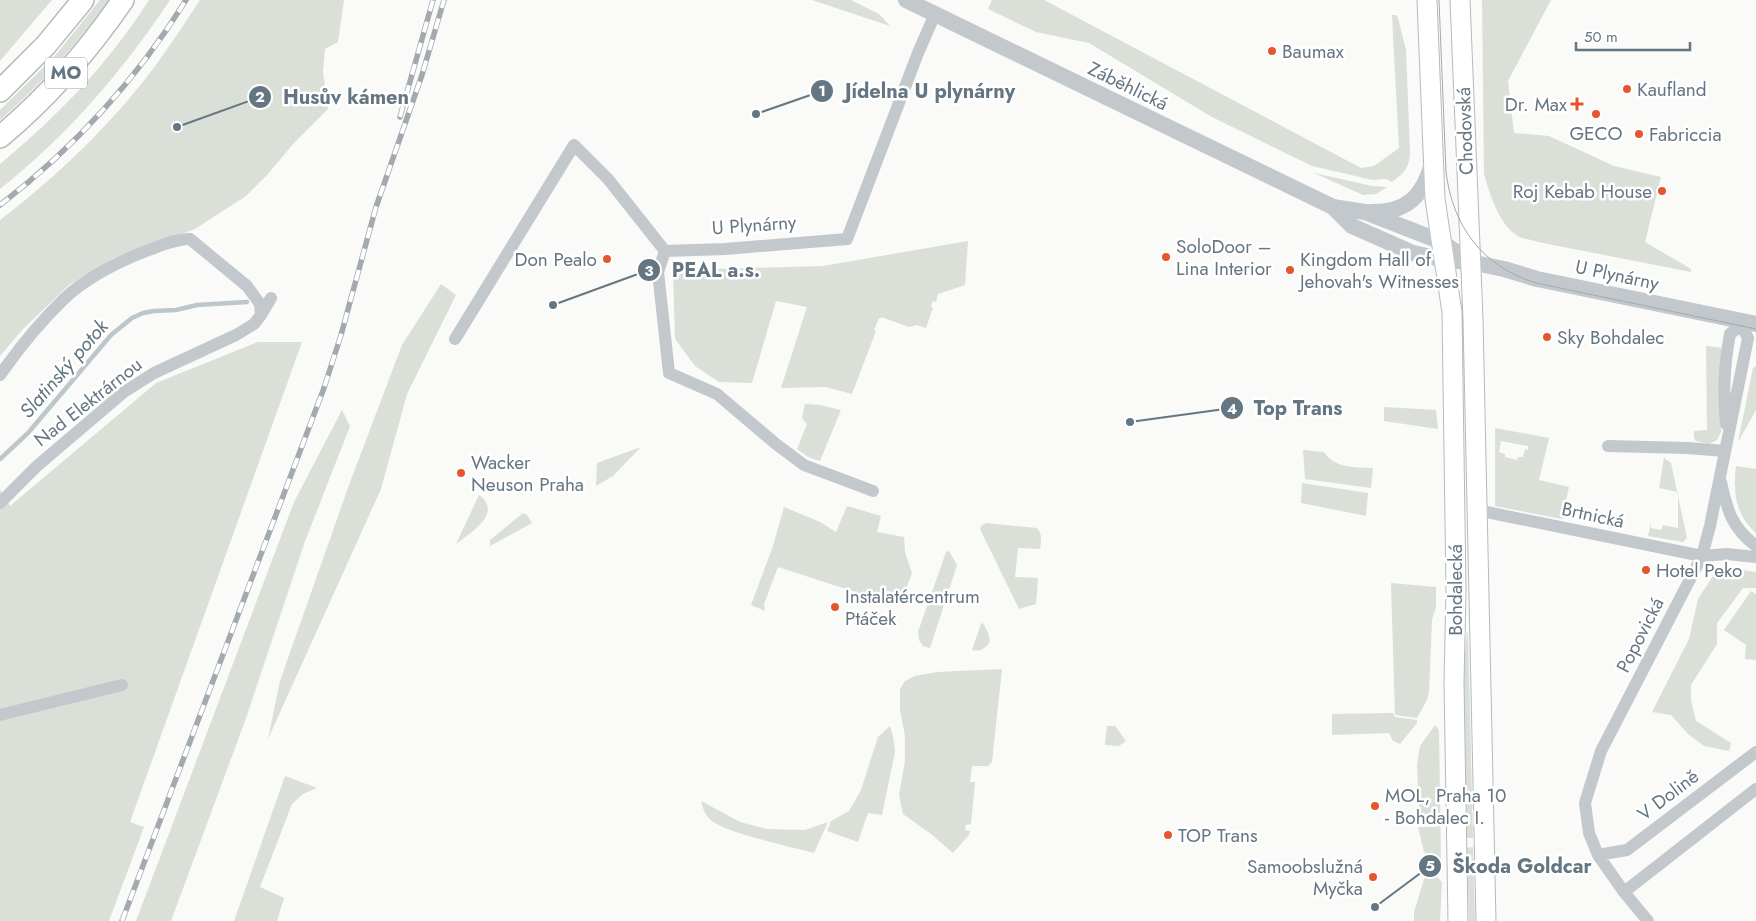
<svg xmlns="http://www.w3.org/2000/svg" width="1756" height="921" font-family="Jost,sans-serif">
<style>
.green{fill:#dadfd7;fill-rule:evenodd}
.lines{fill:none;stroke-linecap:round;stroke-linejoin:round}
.stream{stroke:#bbc7cb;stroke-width:4.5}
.secondary-casing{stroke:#b3babf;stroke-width:21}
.trunk-casing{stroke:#b4b9bd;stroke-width:24}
.minor{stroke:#c3c8cc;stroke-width:12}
.tertiary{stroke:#c3c8cc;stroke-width:16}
.secondary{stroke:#fff;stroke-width:19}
.trunk{stroke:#fff;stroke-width:21}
.tram{stroke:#a2aab0;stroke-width:1}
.rail-casing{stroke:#a2aab0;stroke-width:5.5}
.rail{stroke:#fff;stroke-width:4;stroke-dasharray:11;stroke-linecap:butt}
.poi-dot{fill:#e4572e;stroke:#fff;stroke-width:2}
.labels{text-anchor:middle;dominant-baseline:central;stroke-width:5;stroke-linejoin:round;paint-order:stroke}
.shield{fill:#fff;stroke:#939fa8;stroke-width:1}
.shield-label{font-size:18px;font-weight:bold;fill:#657683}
.poi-label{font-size:19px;fill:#657683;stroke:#fff;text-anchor:start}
.street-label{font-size:19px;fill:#657683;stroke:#fff}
.water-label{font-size:20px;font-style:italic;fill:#60757c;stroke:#fff}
.leader{fill:none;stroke:#657683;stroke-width:2}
.callout-dot{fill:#657683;stroke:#fff;stroke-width:2}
.mark-label{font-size:15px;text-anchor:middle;font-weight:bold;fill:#fff}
.callout-label{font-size:20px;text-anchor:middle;font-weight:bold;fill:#657683;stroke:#fff;stroke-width:5;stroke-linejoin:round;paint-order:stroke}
</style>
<rect width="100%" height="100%" fill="#fafaf8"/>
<path class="green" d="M 0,0 L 52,0 L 0,61 Z
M 100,0 L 109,0 C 77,43 41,85 0,120 L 0,110 L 54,57 Z
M 149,0 L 170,0 C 123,71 67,136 0,189 L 0,164 C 57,117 109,63 149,0 Z
M 200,0 L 344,0 L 338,42 L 325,49 L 323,72 L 328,109 L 294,143 L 267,175 L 246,196 L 195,229 L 114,258 L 69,285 L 23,329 L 0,356 L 0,220 C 51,181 98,137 138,88 C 161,60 180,30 200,0 Z
M 812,0 L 851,0 L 879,14 L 890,26 Z
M 992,0 L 1044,0 L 1361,168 L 1374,166 L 1399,148 L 1392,15 L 1396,15 L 1398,18 L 1406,50 L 1410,151 C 1410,166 1405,173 1392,182 L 1386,179 L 1373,180 L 1312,166 L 1212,117 L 1089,43 L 1036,32 L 988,9 Z
M 1482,0 L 1551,0 L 1508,81 L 1514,133 L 1549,136 L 1614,166 L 1661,177 L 1645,242 L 1691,269 L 1691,272 L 1538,242 C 1533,240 1527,239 1522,238 C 1500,229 1490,195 1484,174 Z
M 1314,173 L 1372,186 L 1387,187 L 1376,194 L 1363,195 Z
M 968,241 L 965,285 L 938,294 L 936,302 L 933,301 L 931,307 L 933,308 L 926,328 L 917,325 L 909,327 L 881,317 L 881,319 L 879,318 L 874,330 L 876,331 L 852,394 L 826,387 L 781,388 L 807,307 L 776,301 L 752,383 L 719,382 L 695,366 L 675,339 L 673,270 L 823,266 Z
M 441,284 L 456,295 L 407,394 L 381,489 L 268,739 L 280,681 L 349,485 L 402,345 Z
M 258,342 L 302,342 L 130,822 L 144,827 L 109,921 L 0,921 L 0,489 L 10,506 L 156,383 Z
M 1706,346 L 1723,348 L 1721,432 L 1717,440 L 1709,444 L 1696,441 L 1694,438 L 1694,431 L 1707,430 Z
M 1756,366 L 1756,410 L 1738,442 L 1753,368 Z
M 805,404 L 820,405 L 841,410 L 820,461 L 808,457 L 797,449 L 807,424 L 802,418 Z
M 1384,407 L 1436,410 L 1438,429 L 1384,421 Z
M 342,410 L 350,426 L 304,544 L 245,721 L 171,921 L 136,921 L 294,502 Z
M 1495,428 L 1549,438 L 1539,480 L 1569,487 L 1562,519 L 1495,506 ZM 1501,441 L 1528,446 L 1528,450 L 1525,449 L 1523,457 L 1518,457 L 1517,460 L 1505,457 L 1505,454 L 1499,452 Z
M 641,447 L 613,476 L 596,486 L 597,463 Z
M 1303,450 L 1324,452 C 1335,469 1356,467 1373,468 L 1371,488 L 1305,479 Z
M 1664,458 L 1671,463 L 1687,538 L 1683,542 L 1648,536 L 1651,523 L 1651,528 L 1661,530 L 1663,525 L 1678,528 L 1678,492 L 1659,488 Z
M 1736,466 L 1756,469 L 1756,533 C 1735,514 1733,492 1736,466 Z
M 1302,483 L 1368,493 L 1366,516 L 1301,503 Z
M 479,495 C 504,513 470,533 456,544 Z
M 847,506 L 881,516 L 877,532 L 904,537 L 905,552 L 912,573 L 904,594 L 887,591 L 883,601 L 778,567 L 764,604 L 765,611 L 751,605 L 773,546 L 784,507 L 820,522 L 836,532 Z
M 523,513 L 527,515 L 532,523 L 490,546 L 490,540 Z
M 986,523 L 1037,528 C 1043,535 1041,541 1040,549 L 1018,548 L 1015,577 L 1038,578 L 1036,604 L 1019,609 L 980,529 L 981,526 Z
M 949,551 L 957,565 L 930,648 L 923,646 L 919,640 L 918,632 L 946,552 Z
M 1734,569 L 1756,572 L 1756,588 L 1743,588 L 1717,623 L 1717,644 L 1691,685 L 1691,700 L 1696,721 L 1731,743 L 1729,751 L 1704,746 L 1688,734 L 1671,715 L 1652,712 L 1689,639 L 1698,599 L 1713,576 Z
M 1391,583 L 1436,587 L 1436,607 L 1432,620 L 1429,692 L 1427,700 L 1417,718 L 1395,715 Z
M 1751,591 L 1756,594 L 1756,660 L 1745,659 L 1746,645 L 1724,630 Z
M 983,623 C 987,631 995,642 984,648 C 980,651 977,651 972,650 L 981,624 Z
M 1467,631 L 1468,633 L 1473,838 L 1467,838 L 1464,694 L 1464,666 Z
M 1002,669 L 992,762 L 988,766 L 972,766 L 970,782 L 975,782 L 971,824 L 966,825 L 965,830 L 970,831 L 969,835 L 953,853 L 931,834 L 903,814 L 899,795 L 905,761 L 905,736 L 900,710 L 900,689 L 905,681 L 915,676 L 937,672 Z
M 1393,713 L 1395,717 L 1417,720 L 1417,723 L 1400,744 L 1393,741 L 1389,733 L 1332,735 L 1332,714 Z
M 1435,725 L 1439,730 L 1441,860 L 1424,852 L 1418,827 L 1437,827 L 1437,814 L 1419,814 L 1417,765 L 1420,746 Z
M 890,726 L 893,736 L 895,752 L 882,815 L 868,813 L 858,842 L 827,831 L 831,821 L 849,811 L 861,790 L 878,737 Z
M 1107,726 L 1115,726 L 1126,741 L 1119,746 L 1105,745 Z
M 285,776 L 317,788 L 303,794 L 292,804 L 260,887 L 284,898 L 277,921 L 234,921 Z
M 701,801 L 740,822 L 767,829 L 805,830 L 828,822 L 814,853 C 793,847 726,833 712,821 C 705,815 703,809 701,801 Z
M 1473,847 L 1475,921 L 1469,921 L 1467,848 Z
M 1430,874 L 1436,876 L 1442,882 L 1440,921 L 1414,921 L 1414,912 L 1425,876 Z"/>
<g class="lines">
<path class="stream" d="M 0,459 L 28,433 L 111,335 L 132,318 L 143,313 L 154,311 L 176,310 L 197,305 L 247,302"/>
<g class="secondary-casing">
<path id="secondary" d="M 1427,0 L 1435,199 L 1452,312 L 1456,590 L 1454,682 L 1458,921
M 1460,0 L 1473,319 L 1486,921"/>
</g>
<g class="trunk-casing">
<path id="trunk" d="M 0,91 L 46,45 L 83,0
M 0,137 C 48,97 88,51 123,0"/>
</g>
<path class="minor" d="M 665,251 L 725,249 L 847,239 L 918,53 L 935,14
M 665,251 L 658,272 L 669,373 L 717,394 L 776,444 L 804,465 L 873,491
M 261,315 L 271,298
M 455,339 L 574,145 L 608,179 L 665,251
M 0,375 C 19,348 40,322 64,299 C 86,278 118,262 146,251 C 160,246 175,239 190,239 L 247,286 L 260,304 L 261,315 L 254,324 L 236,335 L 154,373 L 124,392 L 37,466 L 0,503
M 1726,424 C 1723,391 1724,366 1730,334 L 1741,325
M 1608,446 L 1687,448 L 1725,451
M 1721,482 C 1727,510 1732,528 1756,546
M 1477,510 L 1702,556 L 1727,554 L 1756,557
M 0,715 L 122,685
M 1598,855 L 1627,850 L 1756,752
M 1624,892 L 1756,789
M 1648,921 L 1624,892 L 1598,855 L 1589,833 L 1585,803 L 1601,751 L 1702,556 L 1710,526 L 1748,338 L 1741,325 L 1742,322"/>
<path class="tertiary" d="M 906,0 L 1333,207 L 1365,212 L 1442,242 L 1470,262
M 1333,207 L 1352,226 L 1413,253 L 1445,260 L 1470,262 L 1504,269 L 1537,279 L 1756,324
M 1370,212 C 1406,213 1423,197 1432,163"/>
<use href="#secondary" class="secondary"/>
<use href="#trunk" class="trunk"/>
<path class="tram" d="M 1439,0 L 1446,172 C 1453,227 1482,266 1536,283 L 1756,329"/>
<g class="rail-casing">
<path id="rail" d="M 400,117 L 433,0
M 0,205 C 74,148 137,79 186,0
M 122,921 L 324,388 L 341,335 L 376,207 L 422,75 L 444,0"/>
</g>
<use href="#rail" class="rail"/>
</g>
<g class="poi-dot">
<circle cx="1272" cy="51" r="5"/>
<circle cx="1627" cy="89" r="5"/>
<path d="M1574.5 96.5h5v5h5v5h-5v5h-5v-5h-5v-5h5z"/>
<circle cx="1596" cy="114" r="5"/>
<circle cx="1639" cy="134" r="5"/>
<circle cx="1662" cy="191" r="5"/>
<circle cx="1166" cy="257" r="5"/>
<circle cx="607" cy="259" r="5"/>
<circle cx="1290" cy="270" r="5"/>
<circle cx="1547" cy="337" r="5"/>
<circle cx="461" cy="473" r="5"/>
<circle cx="1646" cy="570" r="5"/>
<circle cx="835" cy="607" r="5"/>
<circle cx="1375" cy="806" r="5"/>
<circle cx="1168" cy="835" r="5"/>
<circle cx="1373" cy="877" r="5"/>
</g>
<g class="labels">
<rect class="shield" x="45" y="57.5" width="42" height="31" rx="4"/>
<g class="shield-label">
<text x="66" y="73">MO</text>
</g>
<g class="poi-label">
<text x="1282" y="51">Baumax</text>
<text x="1637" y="89">Kaufland</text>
<text x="1567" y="104" text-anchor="end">Dr. Max</text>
<text x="1596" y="133" text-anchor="middle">GECO</text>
<text x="1649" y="134">Fabriccia</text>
<text x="1652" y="191" text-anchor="end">Roj Kebab House</text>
<text x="1176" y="246">SoloDoor –<tspan x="1176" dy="22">Lina Interior</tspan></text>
<text x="597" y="259" text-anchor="end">Don Pealo</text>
<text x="1300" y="259">Kingdom Hall of<tspan x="1300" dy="22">Jehovah's Witnesses</tspan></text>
<text x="1557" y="337">Sky Bohdalec</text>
<text x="471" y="462">Wacker<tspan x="471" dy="22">Neuson Praha</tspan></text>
<text x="1656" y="570">Hotel Peko</text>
<text x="845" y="596">Instalatércentrum<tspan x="845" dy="22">Ptáček</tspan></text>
<text x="1385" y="795">MOL, Praha 10<tspan x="1385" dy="22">- Bohdalec I.</tspan></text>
<text x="1178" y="835">TOP Trans</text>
<text x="1363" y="866" text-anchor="end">Samoobslužná<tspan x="1363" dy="22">Myčka</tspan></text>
</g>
<g class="street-label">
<text transform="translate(1128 86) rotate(26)">Záběhlická</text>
<text transform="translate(1465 131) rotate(-92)">Chodovská</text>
<text transform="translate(754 225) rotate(-4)">U Plynárny</text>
<text transform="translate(1617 275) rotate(12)">U Plynárny</text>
<text transform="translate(88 402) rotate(-38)">Nad Elektrárnou</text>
<text transform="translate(1593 515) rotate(12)">Brtnická</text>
<text transform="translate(1455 590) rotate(-90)">Bohdalecká</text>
<text transform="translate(1640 635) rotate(-63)">Popovická</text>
<text transform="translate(1668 795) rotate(-37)">V Dolině</text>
</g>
<g class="water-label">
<text transform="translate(64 369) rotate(-49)">Slatinský potok</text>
</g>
</g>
<path class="leader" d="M756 114L822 91M177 127L260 97M553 305L649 270M1130 422L1232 408M1375 907L1430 866"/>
<g class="callout-dot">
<circle cx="756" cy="114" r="5"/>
<circle cx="177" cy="127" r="5"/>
<circle cx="553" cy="305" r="5"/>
<circle cx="1130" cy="422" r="5"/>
<circle cx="1375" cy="907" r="5"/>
<circle cx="822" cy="91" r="12"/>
<circle cx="260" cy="97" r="12"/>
<circle cx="649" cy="270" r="12"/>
<circle cx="1232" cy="408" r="12"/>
<circle cx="1430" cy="866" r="12"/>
</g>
<g class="mark-label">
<text x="822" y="96">1</text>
<text x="260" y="102">2</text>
<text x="649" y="276">3</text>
<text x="1232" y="414">4</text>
<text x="1430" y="871">5</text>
</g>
<g class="callout-label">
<text x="930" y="98">Jídelna U plynárny</text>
<text x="346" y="104">Husův kámen</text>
<text x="716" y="277">PEAL a.s.</text>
<text x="1298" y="415">Top Trans</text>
<text x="1522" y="873">Škoda Goldcar</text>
</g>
<path d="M1576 42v8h114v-8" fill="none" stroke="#657683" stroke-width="2.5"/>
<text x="1584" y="42" font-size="15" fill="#657683" stroke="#ffffff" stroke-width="4" paint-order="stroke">50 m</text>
</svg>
